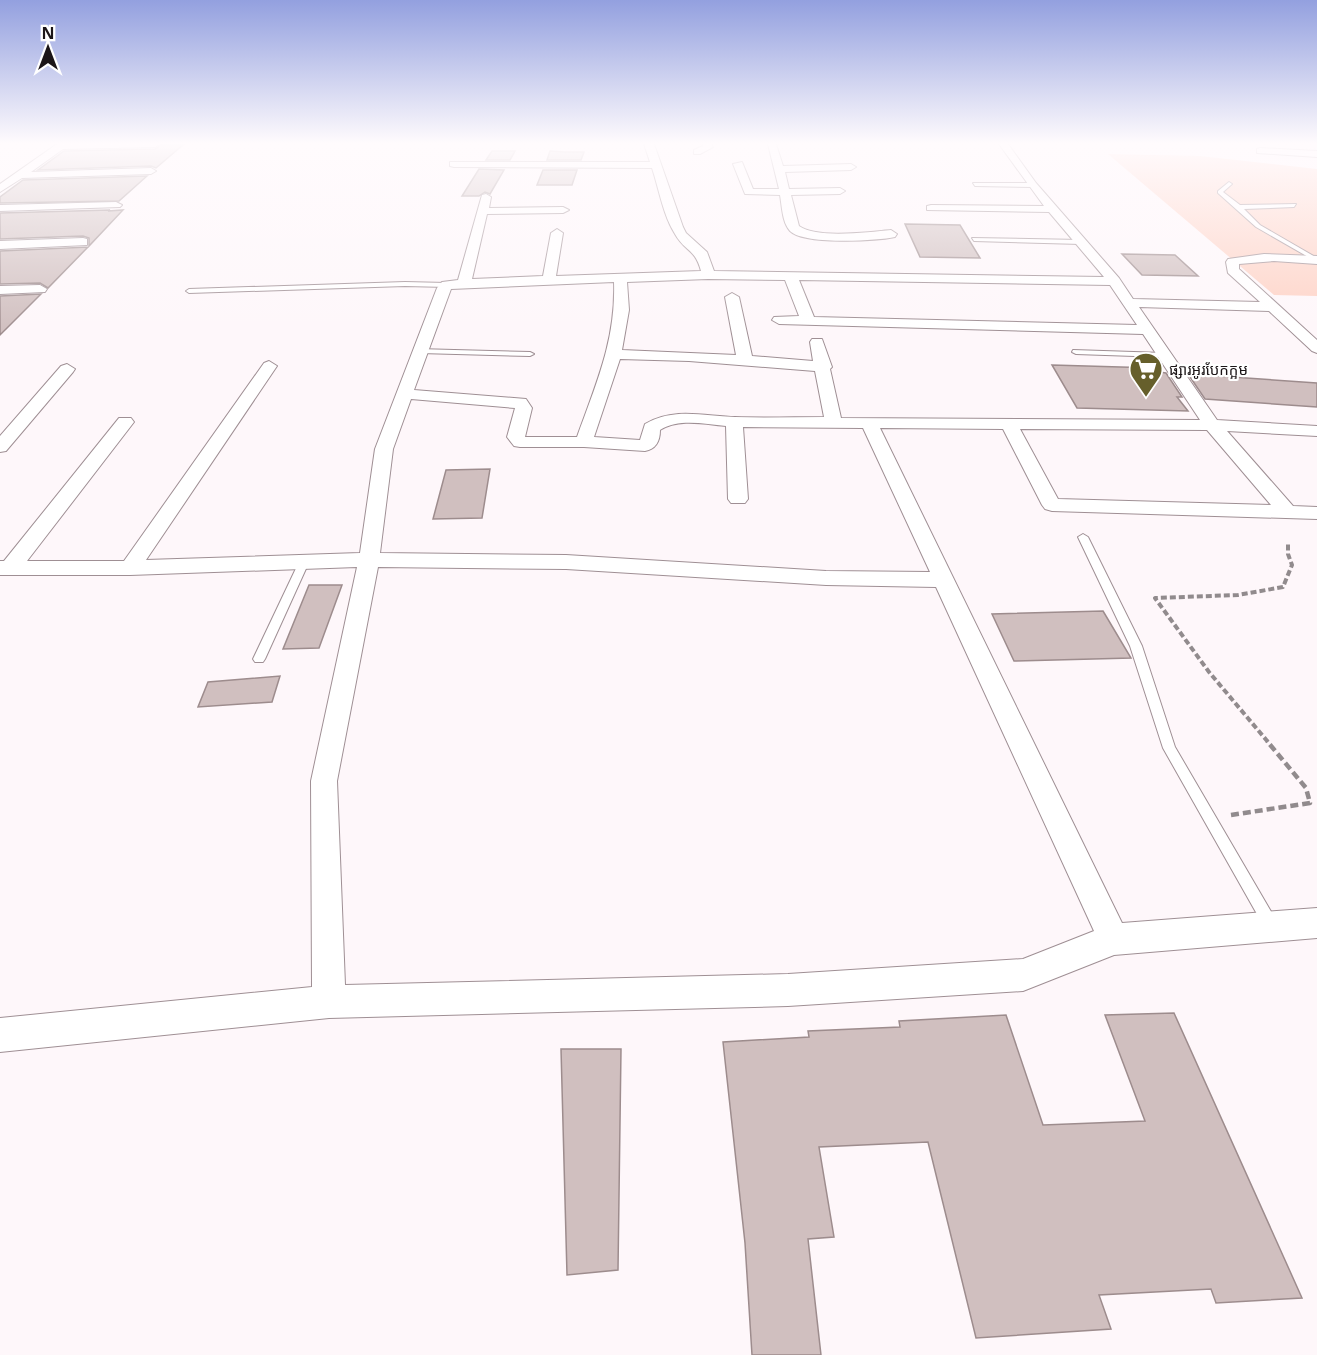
<svg xmlns="http://www.w3.org/2000/svg" width="1317" height="1355" font-family="'Open Sans','Noto Sans Khmer',sans-serif">
<style>
.green{fill:#fed2c5}
.building{fill:#d0bfbf;stroke:#9d8c8d;stroke-width:1.5}
.lines{fill:none;stroke-linecap:round;stroke-linejoin:round}
.lane-casing{stroke:#9f8f94;stroke-width:2}
.street-casing{stroke:#9f8f94;stroke-width:2}
.path-far1{stroke:#918b8d;stroke-width:4;stroke-dasharray:6 3;stroke-linecap:butt}
.path{stroke:#918b8d;stroke-width:4.5;stroke-dasharray:8 4;stroke-linecap:butt}
.lane{fill:#fff;fill-rule:evenodd}
.street{fill:#fff;fill-rule:evenodd}
.labels{text-anchor:middle;dominant-baseline:central;stroke-width:4.5;stroke-linejoin:round;paint-order:stroke}
.far-poi-label{font-size:15px;fill:#1b1517;stroke:#fff;text-anchor:start}
</style>
<rect width="100%" height="100%" fill="#fef7fa"/>
<path class="green" d="M 1108,154 L 1200,156 L 1317,169 L 1317,296 L 1274,295 Z"/>
<path class="building" d="M 162,144 L 184,144 L 156,168 L 151,166 L 38,170 L 64,151 L 155,149 Z
M 492,151 L 515,151 L 510,160 L 486,160 Z
M 550,151 L 565,152 L 584,152 L 581,160 L 547,160 Z
M 479,169 L 504,170 L 490,194 L 485,192 L 479,196 L 462,196 Z
M 543,170 L 577,170 L 572,185 L 537,185 Z
M 147,176 L 119,201 L 0,203 L 0,197 L 23,180 Z
M 110,210 L 108,211 L 123,210 L 89,246 L 89,238 L 83,236 L 0,239 L 0,213 Z
M 905,224 L 960,225 L 980,258 L 920,257 Z
M 88,247 L 48,288 L 40,283 L 0,284 L 0,251 Z
M 1122,254 L 1175,255 L 1198,276 L 1142,275 Z
M 41,294 L 0,335 L 0,296 Z
M 1052,365 L 1155,368 L 1159,372 L 1166,373 L 1182,397 L 1177,397 L 1188,411 L 1077,408 Z
M 1188,374 L 1317,383 L 1317,407 L 1205,399 Z
M 490,469 L 482,518 L 433,519 L 446,470 Z
M 309,585 L 342,585 L 319,648 L 283,649 Z
M 1103,611 L 1131,658 L 1014,661 L 992,614 Z
M 280,676 L 272,702 L 198,707 L 208,682 Z
M 1174,1013 L 1302,1298 L 1216,1303 L 1211,1289 L 1099,1295 L 1111,1329 L 976,1338 L 928,1142 L 819,1147 L 834,1237 L 808,1239 L 821,1355 L 752,1355 L 745,1243 L 723,1042 L 809,1037 L 808,1031 L 900,1027 L 899,1021 L 1006,1015 L 1043,1125 L 1145,1121 L 1105,1015 Z
M 561,1049 L 621,1049 L 618,1270 L 567,1275 Z"/>
<g class="lines">
<g class="lane-casing">
<path id="lane" d="M 1229,182 L 1232,184 L 1223,192 L 1240,205 L 1296,204 L 1294,207 L 1244,209 L 1260,225 L 1317,258 L 1317,262 L 1256,227 L 1218,193 L 1218,191 Z
M 973,183 L 1032,183 L 1035,185 L 1032,187 L 975,186 Z
M 972,238 L 1081,240 L 1084,242 L 1081,244 L 974,241 Z
M 405,282 L 447,283 L 450,285 L 447,287 L 405,286 L 189,293 L 186,291 L 189,289 Z
M 417,349 L 530,352 L 534,354 L 530,356 L 420,353 L 416,351 Z
M 1073,350 L 1164,353 L 1168,355 L 1164,357 L 1076,354 L 1072,352 Z
M 1083,534 L 1088,537 L 1142,646 L 1175,747 L 1276,920 L 1279,925 L 1276,930 L 1271,933 L 1266,930 L 1163,748 L 1130,646 L 1078,537 Z
M 304,558 L 309,562 L 265,659 L 263,662 L 255,662 L 253,659 L 299,562 Z"/>
</g>
<g class="street-casing">
<path id="street" d="M 57,144 L 160,144 L 155,147 L 63,149 L 31,172 L 151,168 L 156,171 L 151,174 L 22,178 L 0,192 L 0,184 Z
M 644,144 L 654,144 L 683,227 L 686,233 L 707,252 L 714,271 L 1104,277 L 1049,212 L 927,210 L 927,206 L 931,205 L 1044,206 L 999,144 L 1008,144 L 1036,183 L 1119,278 L 1133,299 L 1260,302 L 1228,273 L 1226,262 L 1228,259 L 1264,254 L 1317,256 L 1317,264 L 1274,261 L 1239,264 L 1239,269 L 1317,340 L 1317,353 L 1312,351 L 1269,311 L 1139,307 L 1217,420 L 1317,426 L 1317,436 L 1227,431 L 1293,506 L 1317,507 L 1317,519 L 1052,511 L 1045,509 L 1042,505 L 1003,429 L 880,428 L 1122,923 L 1317,908 L 1317,938 L 1114,955 L 1023,991 L 788,1006 L 329,1018 L 0,1052 L 0,1018 L 312,987 L 311,781 L 357,567 L 130,575 L 0,575 L 0,561 L 4,561 L 119,418 L 131,418 L 134,422 L 27,561 L 124,561 L 264,363 L 269,361 L 277,366 L 146,560 L 360,553 L 375,449 L 437,288 L 442,282 L 458,280 L 482,195 L 486,194 L 491,197 L 489,208 L 563,207 L 569,210 L 563,213 L 487,214 L 472,279 L 543,276 L 551,233 L 557,229 L 563,233 L 556,276 L 701,271 C 695,248 685,252 675,234 C 663,215 659,189 652,168 L 454,167 L 450,166 L 450,162 L 650,162 ZM 708,279 L 785,280 L 799,316 L 774,317 L 772,320 L 779,324 L 1143,334 L 1200,420 L 841,418 L 830,369 L 832,367 L 822,339 L 812,339 L 810,342 L 813,361 L 752,356 L 739,297 L 732,293 L 725,297 L 736,355 L 622,350 L 629,310 L 627,282 ZM 799,280 L 1110,285 L 1137,325 L 814,317 ZM 614,282 C 616,340 596,384 577,437 L 525,437 L 532,408 L 526,399 L 414,390 L 451,289 ZM 620,359 L 689,361 L 815,371 L 824,417 C 794,417 765,418 735,417 C 704,416 674,407 645,424 L 640,440 L 594,437 ZM 411,399 L 515,408 L 507,437 L 514,446 L 520,447 L 584,447 L 645,451 C 656,449 660,441 660,430 C 679,418 704,424 726,426 L 728,499 L 731,503 L 745,503 L 748,499 L 743,427 L 863,428 L 930,572 L 826,571 L 566,555 L 380,553 L 393,449 ZM 1020,429 L 1207,430 L 1271,505 L 1058,499 ZM 378,567 L 566,569 L 826,585 L 936,587 L 1094,931 L 1023,959 L 788,974 L 345,985 L 337,781 Z
M 703,144 L 711,144 L 713,147 L 700,154 L 694,154 L 694,150 L 703,146 Z
M 768,144 L 776,144 L 783,166 L 851,164 L 856,167 L 851,170 L 785,172 L 789,189 L 840,188 L 845,191 L 840,194 L 791,195 L 799,226 C 818,239 868,232 891,230 L 897,234 L 895,237 C 876,241 804,245 790,231 C 782,222 782,206 780,195 L 745,194 L 733,164 L 742,162 L 753,189 L 779,189 Z
M 1260,148 L 1317,151 L 1317,157 L 1257,153 L 1257,149 Z
M 116,202 L 122,205 L 120,207 L 0,211 L 0,205 Z
M 83,238 L 87,239 L 87,245 L 0,249 L 0,241 Z
M 40,285 L 47,289 L 45,292 L 0,294 L 0,286 Z
M 67,364 L 75,369 L 73,372 L 6,451 L 0,452 L 0,436 L 61,366 Z"/>
</g>
<path class="path-far1" d="M 1268,742 L 1209,672 L 1155,598 L 1238,595 L 1283,587 L 1292,565 L 1288,554 L 1288,543"/>
<path class="path" d="M 1231,815 L 1310,803 L 1306,788 L 1267,741"/>
<use href="#lane" class="lane"/>
<use href="#street" class="street"/>
</g>
<linearGradient id="sky" x2="0" y2="1"><stop stop-color="#93a0df"/><stop offset="0.43" stop-color="#fffbfd"/><stop offset="1" stop-color="#fffbfd" stop-opacity="0"/></linearGradient>
<rect width="1317" height="333" fill="url(#sky)"/>
<defs>
<g id="supermarket-pin" transform="scale(1.725)"><path d="M0 17L-7.5 6A9.5 9.5 0 1 1 7.5 6Z" fill="#665f2b" stroke="#fff"/><path d="M-6-5.5h2.5l.6 2H6L4.5 2H-2.5L-4.4-4H-6ZM-1.5 3.2a1.3 1.3 0 1 0 .1 0ZM3 3.2a1.3 1.3 0 1 0 .1 0Z" fill="#fff"/></g>
</defs>
<g fill-rule="evenodd">
<use href="#supermarket-pin" x="1146" y="369"/>
</g>
<g class="labels">
<g class="far-poi-label">
<text x="1169" y="369">ផ្សារអូរបែកក្អម</text>
</g>
</g>
<g transform="translate(48 48)" stroke="#ffffff" stroke-width="4.5" paint-order="stroke">
<path d="M0-4.5L10 22L0 15L-10 22Z" fill="#1b1517"/>
<text y="-9" font-size="16" font-weight="bold" text-anchor="middle" fill="#1b1517">N</text>
</g>
</svg>
